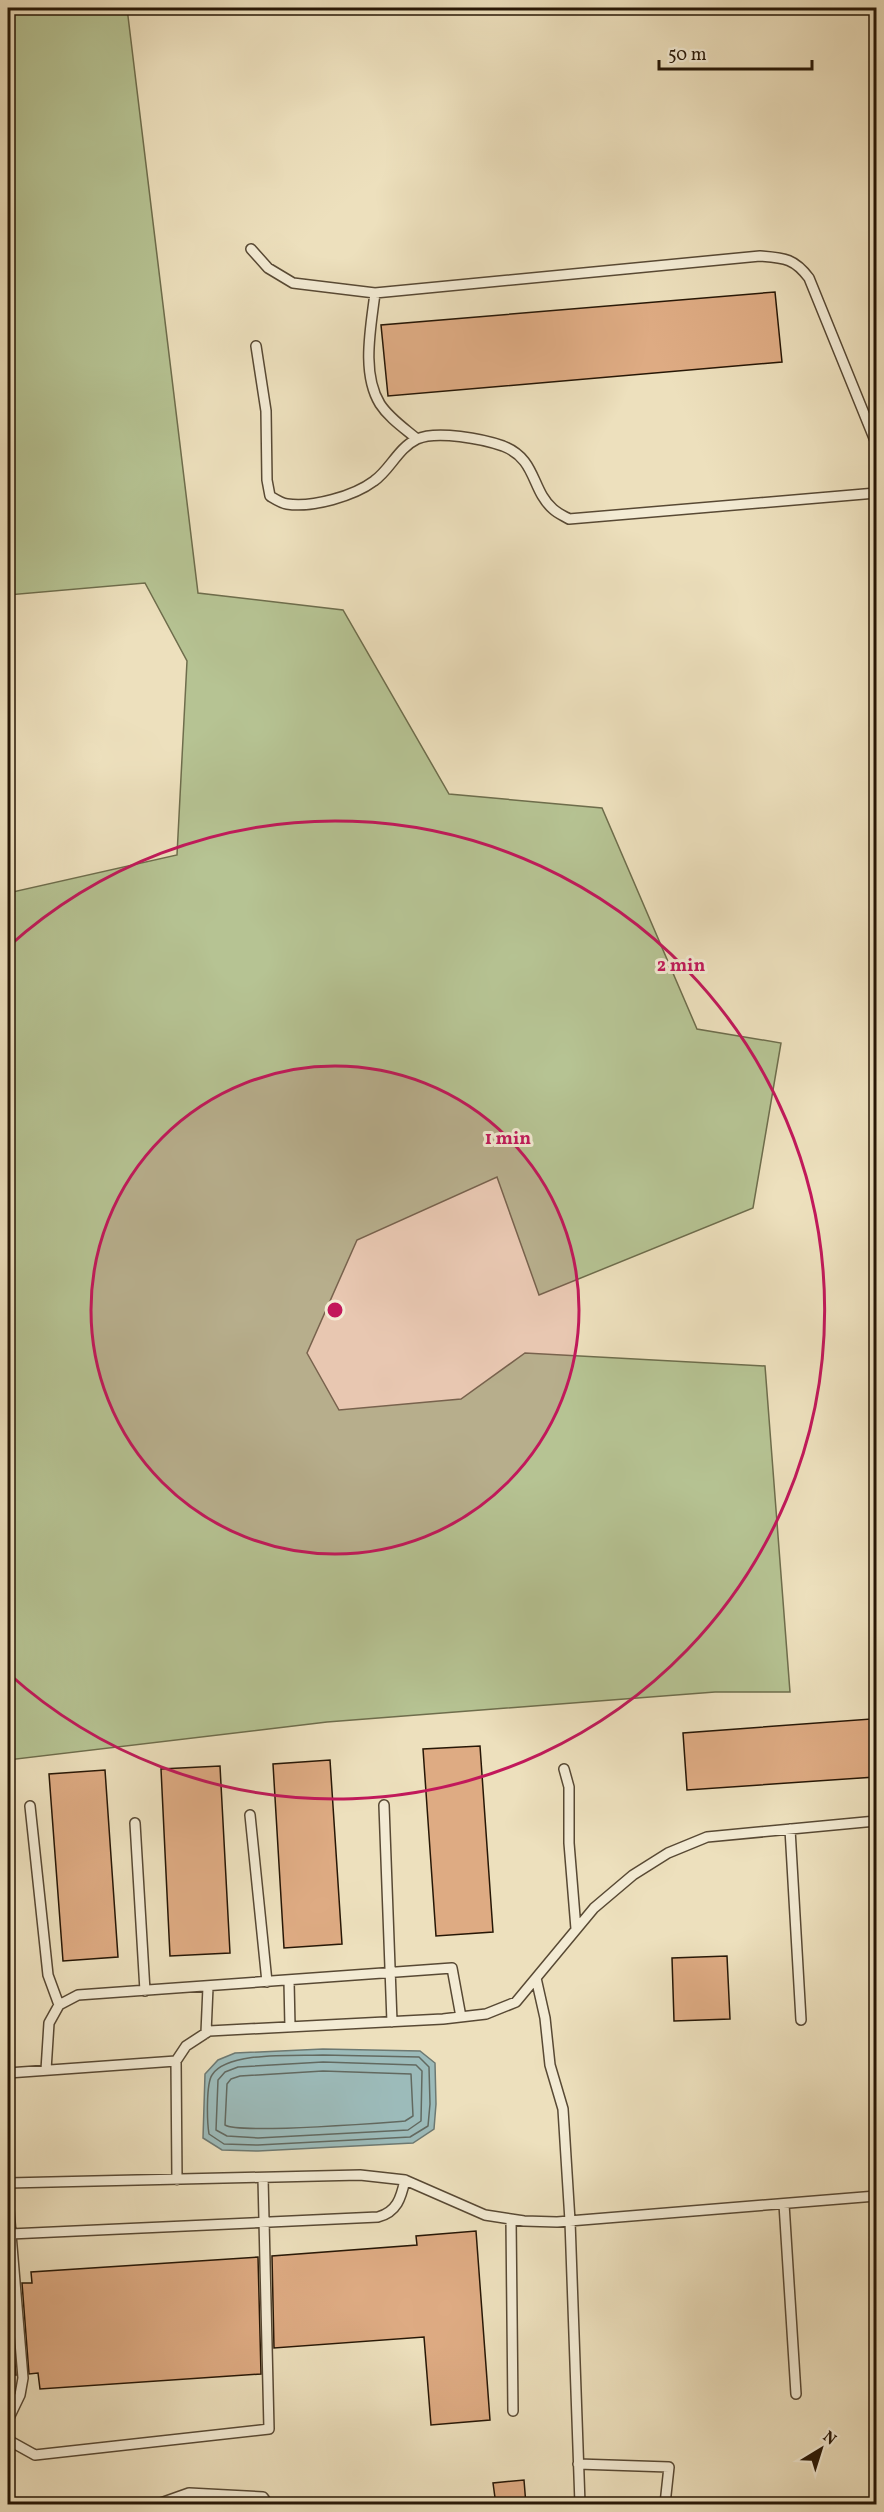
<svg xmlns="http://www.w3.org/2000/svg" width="884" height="2512" font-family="Vollkorn,serif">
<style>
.green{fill:#b6c393;stroke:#6e6d4c;stroke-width:1.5}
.water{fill:#9cbbba;stroke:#6d7972;stroke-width:1.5}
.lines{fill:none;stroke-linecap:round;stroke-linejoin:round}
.shore{stroke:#626960;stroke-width:1.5}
.building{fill:#deab83;stroke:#271706;stroke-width:1.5}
.lane-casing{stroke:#584934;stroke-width:12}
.lane{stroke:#f3ebd4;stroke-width:9}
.ring{fill:none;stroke:#c2185b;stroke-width:3}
.centre{fill:#c2185b;stroke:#f3ebd4;stroke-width:3}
.ring-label{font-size:18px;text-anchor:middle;font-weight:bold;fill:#c2185b;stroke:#f3ebd4;stroke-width:6;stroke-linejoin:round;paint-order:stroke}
</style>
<rect width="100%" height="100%" fill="#ede0bd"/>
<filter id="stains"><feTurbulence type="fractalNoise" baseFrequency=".00333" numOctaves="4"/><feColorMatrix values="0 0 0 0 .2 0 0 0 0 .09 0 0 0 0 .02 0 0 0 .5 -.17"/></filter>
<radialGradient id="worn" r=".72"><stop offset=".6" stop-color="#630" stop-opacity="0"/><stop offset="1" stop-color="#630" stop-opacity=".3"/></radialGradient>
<path class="green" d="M 8,8 L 127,8 L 198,593 L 343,610 L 449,794 L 602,808 L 697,1029 L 781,1043 L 753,1208 L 539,1295 L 497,1177 L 357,1240 L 307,1353 L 339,1410 L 461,1399 L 525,1353 L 765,1366 L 790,1692 L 715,1692 L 327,1722 L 8,1760 L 8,893 L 177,855 L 187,661 L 145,583 L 8,595 Z"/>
<path class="water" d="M 323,2049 L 420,2051 L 435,2063 L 436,2104 L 434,2129 L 413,2143 L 258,2151 L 222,2150 L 203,2138 L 205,2074 L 218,2060 L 235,2053 Z"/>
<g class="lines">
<path class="shore" d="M 323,2055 L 419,2057 L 429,2067 L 430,2104 L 428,2126 L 410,2137 L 258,2145 L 224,2144 L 209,2134 C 207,2122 206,2084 212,2075 C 227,2051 296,2056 323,2055 Z
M 323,2062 L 416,2065 L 422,2071 L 421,2121 L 408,2130 L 258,2138 L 227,2136 L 216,2130 L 218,2080 L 225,2072 L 238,2067 Z
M 323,2071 L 411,2074 L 413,2116 L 405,2121 C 378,2123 239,2134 225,2125 L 227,2084 L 231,2079 L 240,2076 Z"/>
</g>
<path class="building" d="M 775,292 L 782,362 L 388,396 L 381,325 Z
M 871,1719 L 875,1777 L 687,1790 L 683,1733 Z
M 480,1746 L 493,1932 L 436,1936 L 423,1749 Z
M 330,1760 L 342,1944 L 284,1948 L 273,1764 Z
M 220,1766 L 230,1953 L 170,1956 L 161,1769 Z
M 105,1770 L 118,1957 L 63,1961 L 49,1774 Z
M 727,1956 L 730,2019 L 674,2021 L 672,1958 Z
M 476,2231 L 490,2420 L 431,2425 L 424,2337 L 274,2348 L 272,2256 L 417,2245 L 416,2236 Z
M 258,2257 L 261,2374 L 40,2389 L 38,2373 L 29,2374 L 22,2283 L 32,2283 L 31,2272 Z
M 8,2284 L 16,2375 L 8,2375 Z
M 524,2480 L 526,2505 L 496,2505 L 493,2483 Z"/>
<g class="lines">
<g class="lane-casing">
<path id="lane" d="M 251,249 L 268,268 L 293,283 L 375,293 L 760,256 C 784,258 794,258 809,278 L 876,443
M 375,293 C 371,327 361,373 380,404 C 389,418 404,428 417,439
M 256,346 L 266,411 L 267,480 L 270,496 C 275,499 281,503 287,504 C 312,508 354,496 374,481 C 390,470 398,448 417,439 C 437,430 483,439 503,446 C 537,459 531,490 553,509 C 557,513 564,516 569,519 L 876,493
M 564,1769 L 569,1787 L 569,1843 L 576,1929
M 384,1805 L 392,2022
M 30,1806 L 48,1975 L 59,2005
M 250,1815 L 267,1982
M 135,1823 L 145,1991
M 790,1829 L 801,2020
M 536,1978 L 545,2018 L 550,2065 L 563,2109 L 570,2221 L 580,2504
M 289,1981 L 290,2027
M 206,2033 L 208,1987
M 176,2061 L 177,2180
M 46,2070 L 49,2023 L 59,2005 L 78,1995 L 452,1968 L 461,2017
M 8,2073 L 176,2061 L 186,2046 L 209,2031 L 443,2019 L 486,2014 L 516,2002 L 594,1908 L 633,1875 L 668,1853 L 707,1837 L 876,1821
M 8,2183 L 360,2175 L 405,2180 L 485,2215 L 524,2221 L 557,2222 L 876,2196
M 8,2198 L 23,2378 L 20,2395 L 8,2420
M 784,2204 L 796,2394
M 511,2219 L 513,2411
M 10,2234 L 378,2217 C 397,2212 401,2198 405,2180
M 8,2440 L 35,2455 L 269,2429 L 263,2178
M 578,2464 L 669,2467 L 665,2504
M 158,2504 L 189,2493 L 263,2497 L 268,2504"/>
</g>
<use href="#lane" class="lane"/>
</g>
<circle cx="335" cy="1310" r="244" fill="#c2185b" fill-opacity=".12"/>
<g class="ring">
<circle cx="335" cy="1310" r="244"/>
<path d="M8 947A489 489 0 1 1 8 1673"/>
</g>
<circle cx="335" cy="1310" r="9" class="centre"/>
<g class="ring-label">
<text x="681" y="971">2 min</text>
<text x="508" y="1144">1 min</text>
</g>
<rect width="884" height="2512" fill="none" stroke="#ede0bd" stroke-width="30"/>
<rect x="9" y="9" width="866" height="2494" fill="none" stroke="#271706" stroke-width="3"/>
<rect x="15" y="15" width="854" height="2482" fill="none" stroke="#271706" stroke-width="1.5"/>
<g transform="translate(821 2449) rotate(38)" stroke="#f3ebd4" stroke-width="4.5" paint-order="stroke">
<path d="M0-4.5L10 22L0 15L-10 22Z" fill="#271706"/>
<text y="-9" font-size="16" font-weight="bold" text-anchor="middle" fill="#271706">N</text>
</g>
<path d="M659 60v9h153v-9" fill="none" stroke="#271706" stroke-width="3"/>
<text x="668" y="60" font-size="18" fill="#271706" stroke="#f3ebd4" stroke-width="4.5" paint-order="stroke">50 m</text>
<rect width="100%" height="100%" filter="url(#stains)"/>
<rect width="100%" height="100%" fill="url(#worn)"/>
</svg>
